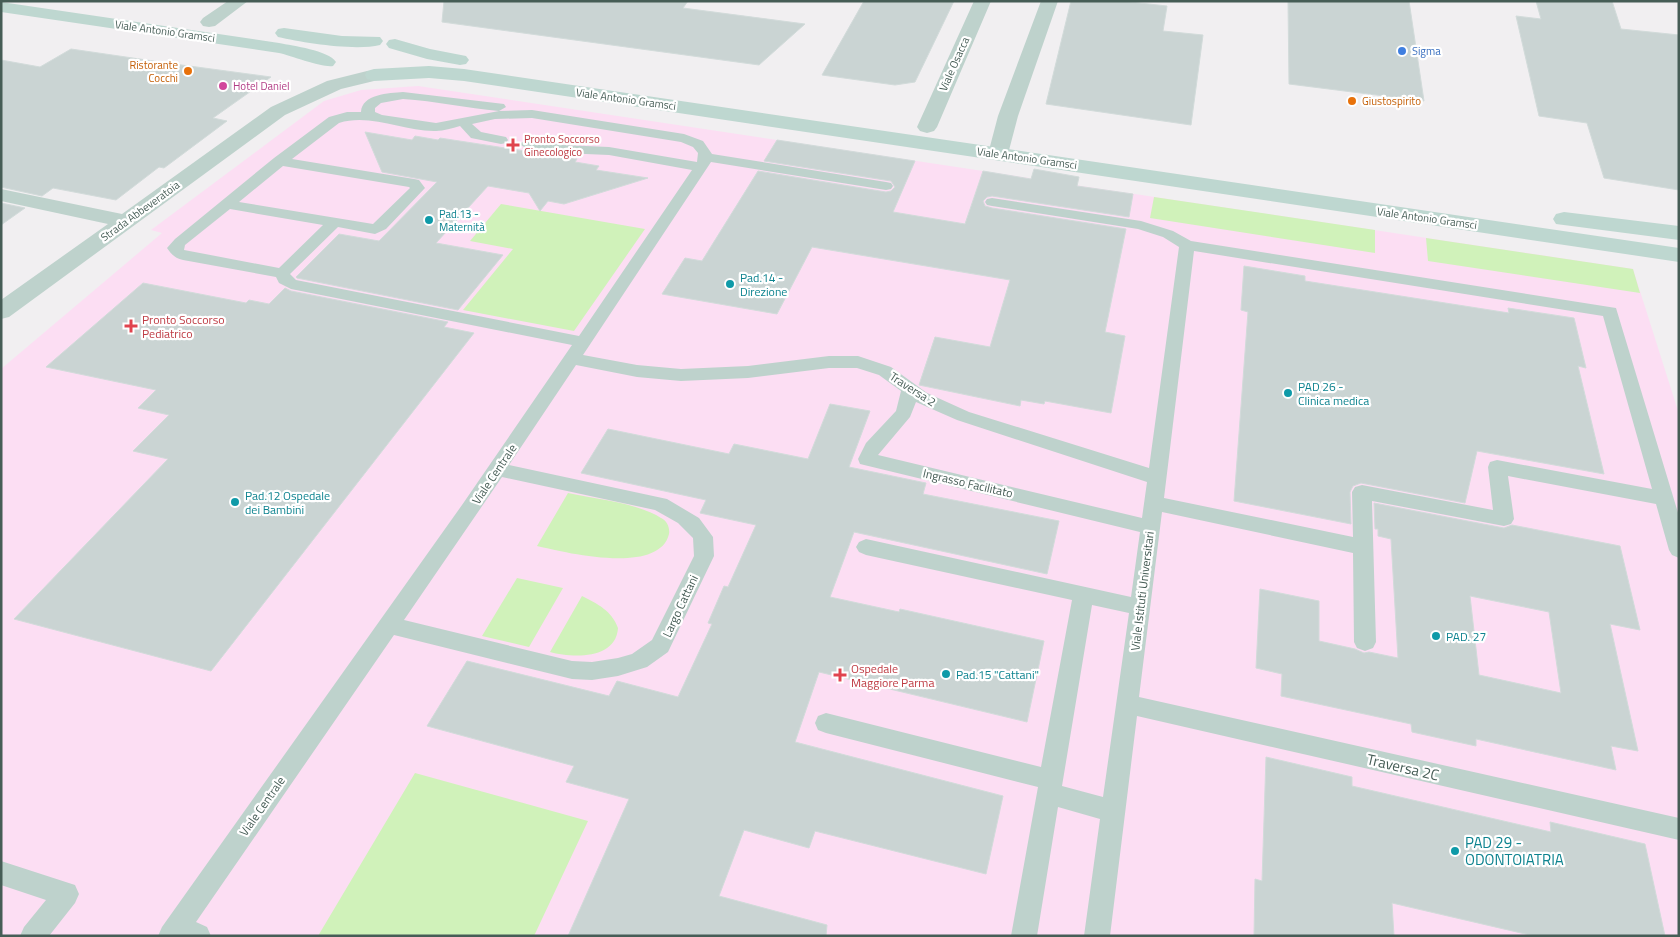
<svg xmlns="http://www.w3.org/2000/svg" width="1680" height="937" font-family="'Titillium Web',sans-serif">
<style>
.medical{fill:#fcdef3}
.green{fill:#d0f2ba}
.building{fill:#cad4d3;stroke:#d2dbda;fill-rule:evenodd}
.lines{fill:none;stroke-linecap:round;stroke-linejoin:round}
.service{fill:#bed2cc;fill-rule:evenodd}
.minor{fill:#bed2cc;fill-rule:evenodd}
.secondary{fill:#bed7d0;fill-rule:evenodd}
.shop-dot{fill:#3f7fe0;stroke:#fff;stroke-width:2}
.food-dot{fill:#e8710a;stroke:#fff;stroke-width:2}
.hotel-dot{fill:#d1479c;stroke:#fff;stroke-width:2}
.health-dot{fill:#e0444e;stroke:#fff;stroke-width:2}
.culture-dot{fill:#0f9aa8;stroke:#fff;stroke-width:2}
.labels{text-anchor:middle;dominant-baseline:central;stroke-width:4.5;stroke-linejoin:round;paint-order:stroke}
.far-street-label{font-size:11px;fill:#465d56;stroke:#fff}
.far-shop-label{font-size:11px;fill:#366cbe;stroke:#fff;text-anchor:start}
.far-food-label{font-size:11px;fill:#c56008;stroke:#fff;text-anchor:end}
.far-hotel-label{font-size:11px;fill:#b23c85;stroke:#fff;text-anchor:start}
.far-health-label{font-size:11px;fill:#be3a42;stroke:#fff;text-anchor:start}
.far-culture-label{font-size:11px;fill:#0d838f;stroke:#fff;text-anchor:start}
.culture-label{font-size:12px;fill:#0d838f;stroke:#fff;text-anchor:start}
.health-label{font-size:12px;fill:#be3a42;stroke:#fff;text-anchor:start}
.street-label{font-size:12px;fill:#465d56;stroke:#fff}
.near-street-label{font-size:15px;fill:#465d56;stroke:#fff}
.near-culture-label{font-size:15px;fill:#0d838f;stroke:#fff;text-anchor:start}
</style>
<rect width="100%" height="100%" fill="#f1eff1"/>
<path class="medical" d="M 418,86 L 1633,269 L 1679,414 L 1679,936 L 1,936 L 1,369 L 162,233 L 151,230 L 324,101 L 361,90 Z"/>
<path class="green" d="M 1154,197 L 1375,230 L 1375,253 L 1150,218 Z
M 501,204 L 645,229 L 574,331 L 463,310 L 513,249 L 470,241 Z
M 1426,238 L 1633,269 L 1640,293 L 1428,261 Z
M 568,493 C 596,499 638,503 661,518 C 667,521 670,527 669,534 C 659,576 563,552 537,546 Z
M 517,578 L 563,588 L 529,647 L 482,636 Z
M 582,596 C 598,604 612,611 618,628 C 616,660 572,658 550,652 Z
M 415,773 L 588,821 L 534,936 L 318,936 Z"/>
<path class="building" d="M 444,1 L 688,1 L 683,8 L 805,24 L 759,65 L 442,22 Z
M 864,1 L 954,1 L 915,82 L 895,85 L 822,75 Z
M 1071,1 L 1121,1 L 1167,6 L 1163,31 L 1203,35 L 1191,125 L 1046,104 Z
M 1288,1 L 1409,1 L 1424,101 L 1289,84 Z
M 1536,1 L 1612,1 L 1621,29 L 1679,35 L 1679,190 L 1604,178 L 1587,123 L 1539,116 L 1516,16 L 1541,19 Z
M 71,49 L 167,63 L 271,77 L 213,118 L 227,121 L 164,168 L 159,167 L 116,200 L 53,188 L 42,196 L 1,187 L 1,60 L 40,67 Z
M 365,132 L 412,140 L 415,136 L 438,140 L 440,138 L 577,159 L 575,162 L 599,166 L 596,170 L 648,178 L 564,204 L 548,201 L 540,211 L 529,193 L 488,186 L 436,243 L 503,255 L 458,310 L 297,278 L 296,277 L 339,234 L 379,241 L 437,182 L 382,172 Z
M 777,140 L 915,161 L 893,212 L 965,224 L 983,171 L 1031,179 L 1034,169 L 1079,177 L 1077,186 L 1133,194 L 1129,217 L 992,196 L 987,197 L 983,201 L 985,206 L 992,208 L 1126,229 L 1105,332 L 1125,336 L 1111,413 L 1045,401 L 1044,404 L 1021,400 L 1020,406 L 919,385 L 935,337 L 990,347 L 1010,280 L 812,247 L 777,314 L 662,294 L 685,258 L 702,261 L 758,171 L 886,192 L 891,191 L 895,187 L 891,181 L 764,161 Z
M 1,203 L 25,208 L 1,225 Z
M 1244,266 L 1305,276 L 1305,281 L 1509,313 L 1508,308 L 1574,318 L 1586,368 L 1578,366 L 1604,474 L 1477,451 L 1465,503 L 1361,483 L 1353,486 L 1350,492 L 1351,524 L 1234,501 L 1248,312 L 1241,310 Z
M 143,283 L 246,303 L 249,300 L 269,304 L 285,288 L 291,291 L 448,322 L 444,327 L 474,333 L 211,671 L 14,619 L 168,459 L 133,451 L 169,415 L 138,408 L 156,390 L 46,367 Z
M 830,404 L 870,411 L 849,467 L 926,483 L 923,494 L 1059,521 L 1047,574 L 854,532 L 830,597 L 899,612 L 900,609 L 1044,641 L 1027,722 L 819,672 L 795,742 L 1003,796 L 986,874 L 815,831 L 809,848 L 744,830 L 719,896 L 827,925 L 826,936 L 568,936 L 629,799 L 566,782 L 574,766 L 427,726 L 467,661 L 609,696 L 617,681 L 678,697 L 712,624 L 708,623 L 724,586 L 728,587 L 756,525 L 700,513 L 706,500 L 581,473 L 608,429 L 729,454 L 734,444 L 808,459 Z
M 1374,503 L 1504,528 L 1512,525 L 1620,546 L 1640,630 L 1610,624 L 1638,751 L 1611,746 L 1616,770 L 1476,739 L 1476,746 L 1412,732 L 1411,724 L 1281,696 L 1282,674 L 1256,668 L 1260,589 L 1319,601 L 1319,641 L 1355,649 L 1364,653 L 1369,652 L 1398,658 L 1391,539 L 1378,536 L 1378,529 L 1375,529 ZM 1470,596 L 1549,612 L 1561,693 L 1479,675 Z
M 1266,757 L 1352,777 L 1352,786 L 1551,832 L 1550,822 L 1645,844 L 1665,936 L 1534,936 L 1392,903 L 1394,936 L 1254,936 L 1255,879 L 1262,881 Z"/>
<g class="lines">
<path class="service" d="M 403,92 L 504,104 L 506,107 L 499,111 L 532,110 L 684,134 L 703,141 L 712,154 L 886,182 L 891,183 L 893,186 L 891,189 L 886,190 L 711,162 L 583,355 L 637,365 L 681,369 L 748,366 L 829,356 L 858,356 L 891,367 L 927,393 L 969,412 L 1149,468 L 1179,247 L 1163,237 L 1138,229 L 992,206 L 987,205 L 985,202 L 987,199 L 992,198 L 1141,221 L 1173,231 L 1191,241 L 1616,308 L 1679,516 L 1679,558 L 1672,555 L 1669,550 L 1656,504 L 1508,476 L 1514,519 L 1511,524 L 1504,526 L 1372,501 L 1376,642 L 1373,648 L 1365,651 L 1357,648 L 1354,642 L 1353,553 L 1162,512 L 1139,697 L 1679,818 L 1679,840 L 1137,716 L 1110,936 L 1084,936 L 1100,819 L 1058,807 L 1037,936 L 1011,936 L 1038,787 L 826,733 L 818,730 L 815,723 L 818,716 L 826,713 L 1041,767 L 1072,600 L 866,555 L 859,552 L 856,547 L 859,542 L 866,539 L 1131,597 L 1140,532 L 860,464 L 858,459 L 866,443 L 896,411 L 901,391 L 879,375 L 857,368 L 829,368 L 748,378 L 681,381 L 637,377 L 576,365 L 509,465 L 667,499 L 699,518 L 713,537 L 714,556 L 668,652 L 647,667 L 618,676 L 592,680 L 572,679 L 394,635 L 196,922 L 207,927 L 211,936 L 158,936 L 162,927 L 462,505 L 572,345 L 291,289 L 279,283 L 276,277 L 183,260 C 175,258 172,255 167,248 L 175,239 L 274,158 L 329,117 L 347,112 L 361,112 C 362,94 389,93 403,92 ZM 403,99 C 435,101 467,108 499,111 L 436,123 L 382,115 L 375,112 L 375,108 L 381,103 ZM 532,118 L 681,142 L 693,147 L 698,153 L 697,162 L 609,147 L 562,145 L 526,140 L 519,144 L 526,148 L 562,153 L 609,155 L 692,170 L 579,336 L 296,280 L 290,274 L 338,227 L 375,234 L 386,229 L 425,188 L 419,180 L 414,179 L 292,159 L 339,123 C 371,113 405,132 436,131 C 444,131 452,128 460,126 L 471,138 L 501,144 L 506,143 L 508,140 L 506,137 L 481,132 L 472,124 L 495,119 ZM 283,166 L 409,187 L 410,188 L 373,224 L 239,202 ZM 230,209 L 323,225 L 279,268 L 184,250 L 185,245 ZM 1194,251 L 1603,316 L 1652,489 L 1497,460 L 1490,462 L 1488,467 L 1493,510 L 1362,485 L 1355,487 L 1352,492 L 1353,537 L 1164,498 ZM 916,402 L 957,420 L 1147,482 L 1142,518 L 878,455 L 910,417 ZM 502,477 L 655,510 L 678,523 L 693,538 L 694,556 L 652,640 L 632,654 L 618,658 L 592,662 L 572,661 L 404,620 ZM 1092,605 L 1129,613 L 1103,797 L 1062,786 Z
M 1,861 L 75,885 L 79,894 L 75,903 L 49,936 L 20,936 L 24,927 L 46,900 L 1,885 Z"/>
<path class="minor" d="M 228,1 L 248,1 L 215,26 L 209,27 L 203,26 L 200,22 L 203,18 Z
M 974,1 L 991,1 L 937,127 L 934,131 L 927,133 L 920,131 L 917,127 Z
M 1041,1 L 1058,1 L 1018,116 L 1008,154 L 1005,158 L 998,160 L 991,158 L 988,154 L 998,116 Z
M 367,71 L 374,73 L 376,77 L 374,81 L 341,89 L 285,115 L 9,317 L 1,319 L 1,300 L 108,224 L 1,201 L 1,189 L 122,214 L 271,107 L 327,81 Z"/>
<path class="secondary" d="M 1,2 L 279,43 C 293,46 328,50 336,62 L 333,66 C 323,68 292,56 279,53 L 1,12 Z
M 284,28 L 342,36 L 380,37 L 383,41 L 380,45 C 355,51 304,43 278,37 L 275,33 L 278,29 Z
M 395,39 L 430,49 L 466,56 L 469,60 L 466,64 L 460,65 L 427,59 L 389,48 L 386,44 L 389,40 Z
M 429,66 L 464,69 L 1679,248 L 1679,262 L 464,81 L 429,78 L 374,81 L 367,79 L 365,75 L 367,71 L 374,69 Z
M 1564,212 L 1679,226 L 1679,240 L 1556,224 L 1553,219 L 1556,214 Z"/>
</g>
<circle class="shop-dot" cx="1402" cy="51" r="5"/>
<g class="food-dot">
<circle cx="188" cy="71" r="5"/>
<circle cx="1352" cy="101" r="5"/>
</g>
<circle class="hotel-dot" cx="223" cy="86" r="5"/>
<g class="health-dot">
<path d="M510.5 137.5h5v5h5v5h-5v5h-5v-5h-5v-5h5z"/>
<path d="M128.5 318.5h5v5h5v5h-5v5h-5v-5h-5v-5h5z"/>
<path d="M837.5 667.5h5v5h5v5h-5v5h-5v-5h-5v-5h5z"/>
</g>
<g class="culture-dot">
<circle cx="429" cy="220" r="5"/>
<circle cx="730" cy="284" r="5"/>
<circle cx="1288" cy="393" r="5"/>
<circle cx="235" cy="502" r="5"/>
<circle cx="1436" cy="636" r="5"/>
<circle cx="946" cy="674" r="5"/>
<circle cx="1455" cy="851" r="5"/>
</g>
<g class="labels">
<g class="far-street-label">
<text transform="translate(165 31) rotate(8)">Viale Antonio Gramsci</text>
<text transform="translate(954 64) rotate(-66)">Viale Osacca</text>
<text transform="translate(626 99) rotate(8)">Viale Antonio Gramsci</text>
<text transform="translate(1027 158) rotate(8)">Viale Antonio Gramsci</text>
<text transform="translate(140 211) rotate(-36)">Strada Abbeveratoia</text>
<text transform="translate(1427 218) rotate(8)">Viale Antonio Gramsci</text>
</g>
<g class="far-shop-label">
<text x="1412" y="51">Sigma</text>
</g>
<g class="far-food-label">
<text x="178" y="65">Ristorante<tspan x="178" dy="13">Cocchi</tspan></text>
<text x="1362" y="101" text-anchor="start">Giustospirito</text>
</g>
<g class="far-hotel-label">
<text x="233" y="86">Hotel Daniel</text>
</g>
<g class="far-health-label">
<text x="524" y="139">Pronto Soccorso<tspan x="524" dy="13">Ginecologico</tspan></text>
</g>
<g class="far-culture-label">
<text x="439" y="214">Pad.13 -<tspan x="439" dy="13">Maternità</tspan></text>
</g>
<g class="culture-label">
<text x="740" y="277">Pad.14 -<tspan x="740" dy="14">Direzione</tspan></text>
<text x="1298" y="386">PAD 26 -<tspan x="1298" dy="14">Clinica medica</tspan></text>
<text x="245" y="495">Pad.12 Ospedale<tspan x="245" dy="14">dei Bambini</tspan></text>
<text x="1446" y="636">PAD. 27</text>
<text x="956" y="674">Pad.15 "Cattani"</text>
</g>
<g class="health-label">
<text x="142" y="319">Pronto Soccorso<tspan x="142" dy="14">Pediatrico</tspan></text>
<text x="851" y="668">Ospedale<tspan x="851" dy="14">Maggiore Parma</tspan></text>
</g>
<g class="street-label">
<text transform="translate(913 389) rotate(33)">Traversa 2</text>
<text transform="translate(494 474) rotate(-56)">Viale Centrale</text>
<text transform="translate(968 483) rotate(13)">Ingrasso Facilitato</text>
<text transform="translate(1142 591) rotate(-83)">Viale Istituti Universitari</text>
<text transform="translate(680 606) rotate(-65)">Largo Cattani</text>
<text transform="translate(262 806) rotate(-55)">Viale Centrale</text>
</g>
<g class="near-street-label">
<text transform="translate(1403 767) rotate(13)">Traversa 2C</text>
</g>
<g class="near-culture-label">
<text x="1465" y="842">PAD 29 -<tspan x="1465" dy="17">ODONTOIATRIA</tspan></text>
</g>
</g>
<rect width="1680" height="937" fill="none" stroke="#465d56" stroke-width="5"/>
</svg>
